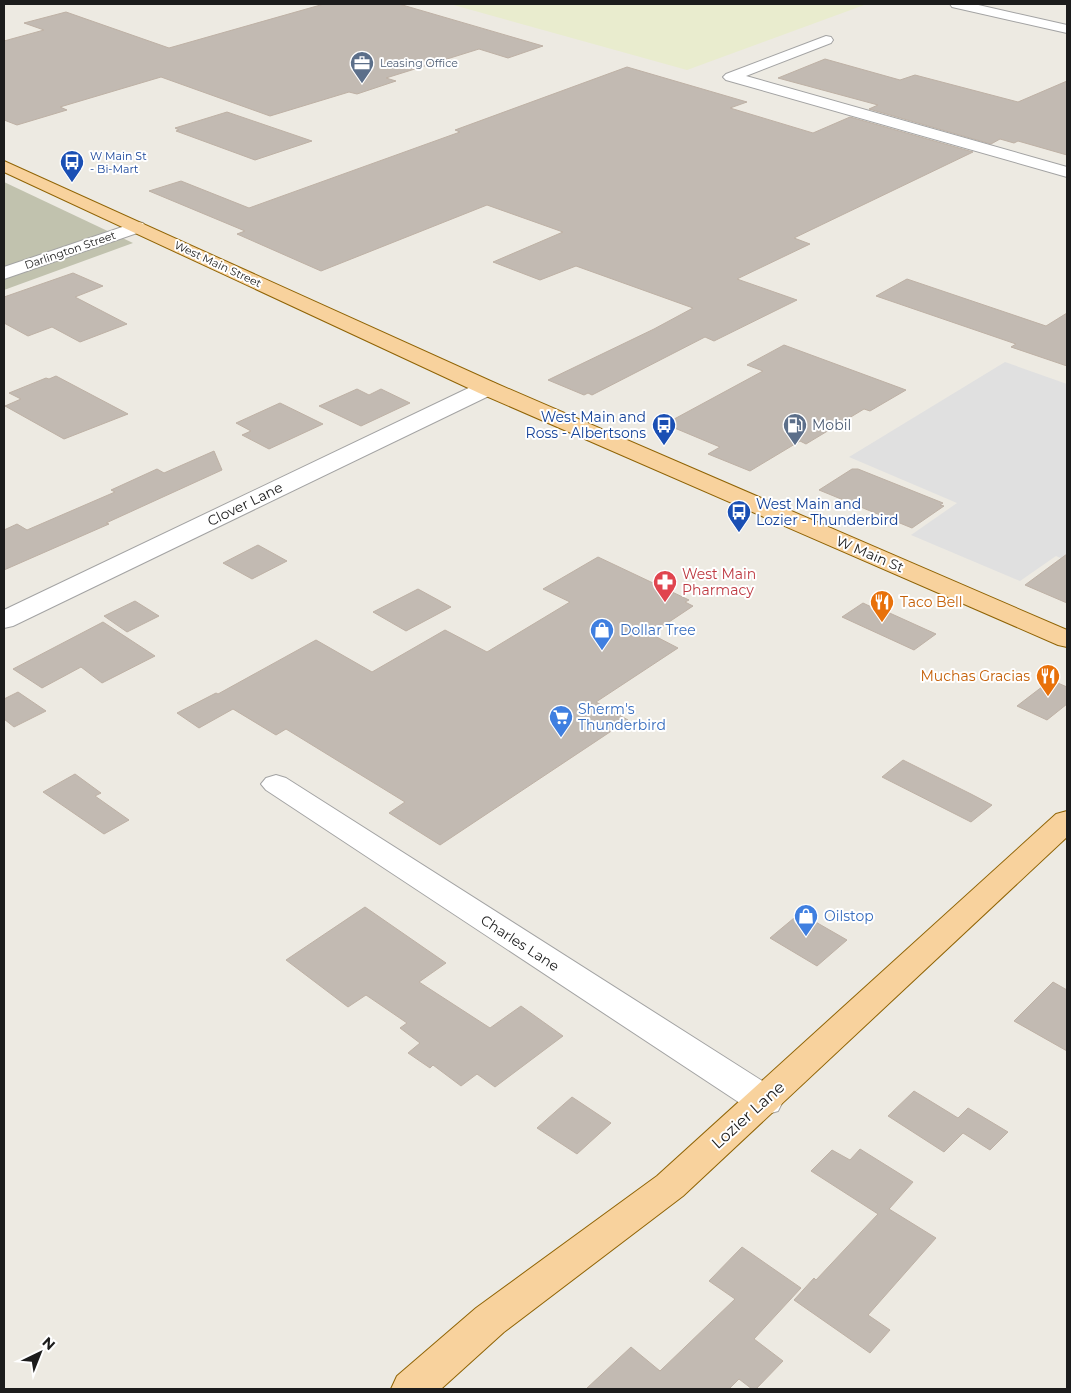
<svg xmlns="http://www.w3.org/2000/svg" width="1071" height="1393" font-family="Montserrat,sans-serif">
<style>
.construction{fill:#c1c2ae}
.farmland{fill:#e9ecce}
.parking{fill:#e0e0e0}
.building{fill:#c2bab2;stroke:#beb1a5}
.lines{fill:none;stroke-linecap:round;stroke-linejoin:round}
.minor-casing{stroke:#a3a3a3;stroke-width:2}
.major-casing{stroke:#906405;stroke-width:2}
.minor{fill:#fff;fill-rule:evenodd}
.major{fill:#f8d29d;fill-rule:evenodd}
.labels{text-anchor:middle;dominant-baseline:central;stroke-width:4;stroke-linejoin:round;paint-order:stroke}
.far-service-label{font-size:11px;fill:#4e5e75;stroke:#fff;text-anchor:start}
.far-transit-label{font-size:11px;fill:#164399;stroke:#fff;text-anchor:start}
.far-street-label{font-size:11px;fill:#1c1c1c;stroke:#fff}
.transit-label{font-size:14px;fill:#164399;stroke:#fff;text-anchor:end}
.service-label{font-size:14px;fill:#4e5e75;stroke:#fff;text-anchor:start}
.street-label{font-size:14px;fill:#1c1c1c;stroke:#fff}
.health-label{font-size:14px;fill:#be3a42;stroke:#fff;text-anchor:start}
.food-label{font-size:14px;fill:#c56008;stroke:#fff;text-anchor:start}
.shop-label{font-size:14px;fill:#366cbe;stroke:#fff;text-anchor:start}
.near-street-label{font-size:16px;fill:#1c1c1c;stroke:#fff}
</style>
<rect width="100%" height="100%" fill="#edeae2"/>
<path class="construction" d="M 4,182 L 133,243 L 4,290 Z"/>
<path class="farmland" d="M 450,4 L 867,4 L 687,70 Z"/>
<path class="parking" d="M 1005,362 L 1067,384 L 1067,561 L 1056,556 L 1020,581 L 911,535 L 957,503 L 849,457 Z"/>
<path class="building" d="M 324,4 L 399,4 L 543,46 L 508,58 L 479,49 L 386,78 L 396,81 L 357,94 L 349,92 L 270,116 L 161,77 L 60,107 L 67,110 L 17,125 L 4,120 L 4,41 L 44,30 L 24,23 L 66,12 L 169,48 Z
M 825,59 L 900,80 L 915,75 L 1018,102 L 1067,81 L 1067,155 L 1018,141 L 1014,143 L 1000,139 L 991,144 L 869,109 L 878,105 L 778,78 Z
M 627,67 L 747,102 L 730,108 L 813,133 L 850,117 L 973,152 L 794,238 L 810,244 L 737,279 L 797,300 L 714,341 L 705,337 L 592,395 L 588,393 L 584,395 L 548,380 L 654,329 L 693,308 L 576,266 L 540,280 L 493,262 L 563,232 L 487,205 L 321,271 L 237,234 L 245,231 L 149,191 L 181,181 L 249,208 L 460,132 L 455,130 Z
M 227,112 L 312,141 L 255,160 L 176,131 L 179,130 L 175,128 Z
M 73,273 L 103,286 L 75,297 L 127,324 L 80,342 L 52,327 L 28,336 L 4,323 L 4,297 Z
M 907,279 L 1046,326 L 1067,313 L 1067,366 L 1011,347 L 1016,344 L 876,296 Z
M 784,345 L 906,390 L 870,411 L 864,409 L 806,444 L 800,441 L 750,471 L 708,454 L 720,447 L 665,424 L 763,371 L 747,365 Z
M 56,376 L 128,414 L 64,439 L 5,406 L 21,399 L 9,393 L 46,378 L 49,379 Z
M 357,389 L 369,395 L 381,389 L 410,403 L 361,426 L 319,406 Z
M 280,403 L 323,424 L 269,449 L 242,435 L 251,431 L 236,423 Z
M 214,451 L 222,470 L 106,523 L 109,524 L 4,570 L 4,530 L 17,524 L 27,530 L 115,492 L 111,490 L 157,469 L 164,473 Z
M 852,469 L 858,469 L 943,503 L 940,505 L 944,506 L 912,528 L 819,490 Z
M 258,545 L 287,561 L 252,579 L 223,563 Z
M 1067,554 L 1067,603 L 1025,585 Z
M 598,557 L 689,600 L 685,602 L 693,606 L 651,634 L 678,648 L 596,702 L 628,720 L 440,845 L 389,813 L 405,802 L 286,729 L 276,735 L 233,709 L 199,728 L 177,713 L 216,693 L 218,694 L 316,640 L 372,672 L 445,630 L 487,652 L 570,602 L 543,589 Z
M 418,589 L 451,607 L 406,631 L 373,612 Z
M 135,601 L 159,616 L 127,632 L 104,616 Z
M 863,603 L 882,612 L 883,610 L 936,634 L 914,650 L 842,617 Z
M 103,622 L 155,656 L 102,683 L 81,667 L 42,688 L 13,669 Z
M 1051,680 L 1067,687 L 1067,704 L 1047,720 L 1017,706 Z
M 18,692 L 46,711 L 14,727 L 4,719 L 4,699 Z
M 903,760 L 971,794 L 992,805 L 971,822 L 882,777 Z
M 75,774 L 101,793 L 95,796 L 129,820 L 104,834 L 43,792 Z
M 365,907 L 446,963 L 419,982 L 490,1028 L 521,1006 L 563,1036 L 495,1087 L 477,1074 L 461,1086 L 433,1065 L 430,1068 L 408,1053 L 420,1043 L 400,1028 L 407,1023 L 366,995 L 348,1007 L 286,960 Z
M 800,913 L 847,940 L 817,966 L 770,938 Z
M 1053,982 L 1067,990 L 1067,1051 L 1014,1021 Z
M 914,1091 L 958,1118 L 968,1108 L 1008,1132 L 990,1150 L 963,1133 L 944,1152 L 888,1116 Z
M 572,1097 L 611,1123 L 577,1154 L 537,1128 Z
M 860,1149 L 913,1182 L 889,1209 L 936,1238 L 868,1315 L 890,1330 L 870,1353 L 794,1300 L 814,1278 L 816,1280 L 878,1214 L 811,1171 L 832,1150 L 850,1160 Z
M 742,1247 L 801,1288 L 754,1339 L 783,1361 L 756,1389 L 752,1389 L 739,1379 L 729,1389 L 586,1389 L 631,1347 L 660,1371 L 735,1299 L 709,1281 Z"/>
<g class="lines">
<g class="minor-casing">
<path id="minor" d="M 950,4 L 974,4 L 1067,25 L 1067,33 L 952,7 Z
M 826,36 L 831,37 L 833,40 L 831,43 L 746,76 L 1067,167 L 1067,177 L 726,80 L 723,77 L 726,74 Z
M 137,222 L 143,223 L 146,227 L 143,231 L 4,279 L 4,267 Z
M 487,382 L 495,383 L 498,388 L 495,393 L 13,626 L 4,628 L 4,610 L 479,383 Z
M 276,775 L 286,778 L 778,1091 L 783,1101 L 778,1111 L 765,1115 L 752,1111 L 266,790 L 261,784 L 266,778 Z"/>
</g>
<g class="major-casing">
<path id="major" d="M 4,161 L 495,383 L 1067,630 L 1067,647 L 1058,645 L 479,393 L 4,172 Z
M 1067,811 L 1067,837 L 683,1196 L 504,1332 L 441,1389 L 391,1389 L 397,1376 L 476,1308 L 657,1176 L 1056,814 Z"/>
</g>
<use href="#minor" class="minor"/>
<use href="#major" class="major"/>
</g>
<defs>
<g id="office-pin" transform="scale(1.25)"><path d="M0 17L-7.5 6A9.5 9.5 0 1 1 7.5 6Z" fill="#5c6f8a" stroke="#fff"/><path d="M-6-3h4V-5.5h4V-3h4V5H-6ZM-1-4.5V-3h2v-1.5ZM-6 0V1H6V0Z" fill="#fff"/></g>
<g id="bus-pin" transform="scale(1.25)"><path d="M0 17L-7.5 6A9.5 9.5 0 1 1 7.5 6Z" fill="#1a4fb4" stroke="#fff"/><path d="M-5-6H5V4H4V6H2V4H-2V6H-4V4H-5ZM-3.5-4V0h7V-4ZM-3.5 1.2v1.5H-2V1.2ZM2 1.2v1.5H3.5V1.2Z" fill="#fff"/></g>
<g id="fuel-pin" transform="scale(1.25)"><path d="M0 17L-7.5 6A9.5 9.5 0 1 1 7.5 6Z" fill="#5c6f8a" stroke="#fff"/><path d="M-5.5-6h7V0h2V4h1.3V-2.5L3-4.5l.8-.8L6-3V5H2.5V1h-1V6h-7ZM-4.2-4.7v3.2H.2V-4.7Z" fill="#fff"/></g>
<g id="pharmacy-pin" transform="scale(1.25)"><path d="M0 17L-7.5 6A9.5 9.5 0 1 1 7.5 6Z" fill="#e0444e" stroke="#fff"/><path d="M-2-6h4v4h4v4h-4v4h-4v-4h-4v-4h4Z" fill="#fff"/></g>
<g id="restaurant-pin" transform="scale(1.25)"><path d="M0 17L-7.5 6A9.5 9.5 0 1 1 7.5 6Z" fill="#e8710a" stroke="#fff"/><path d="M-5-6h1v4h1v-4h1v4h1v-4h1v5L-1.5 .5V6h-2V.5L-5-1ZM5-6V6H3V1.5H1.5Q1.5-4 5-6Z" fill="#fff"/></g>
<g id="shop-pin" transform="scale(1.25)"><path d="M0 17L-7.5 6A9.5 9.5 0 1 1 7.5 6Z" fill="#3f7fe0" stroke="#fff"/><path d="M-5-2.5h2.3a2.7 3.5 0 0 1 5.4 0H5L5.5 6h-11ZM-1.5-2.5h3a1.5 2.3 0 0 0-3 0Z" fill="#fff"/></g>
<g id="supermarket-pin" transform="scale(1.25)"><path d="M0 17L-7.5 6A9.5 9.5 0 1 1 7.5 6Z" fill="#3f7fe0" stroke="#fff"/><path d="M-6-5.5h2.5l.6 2H6L4.5 2H-2.5L-4.4-4H-6ZM-1.5 3.2a1.3 1.3 0 1 0 .1 0ZM3 3.2a1.3 1.3 0 1 0 .1 0Z" fill="#fff"/></g>
</defs>
<g fill-rule="evenodd">
<use href="#office-pin" x="362" y="63"/>
<use href="#bus-pin" x="72" y="162"/>
<use href="#bus-pin" x="664" y="425"/>
<use href="#fuel-pin" x="795" y="425"/>
<use href="#bus-pin" x="739" y="512"/>
<use href="#pharmacy-pin" x="665" y="582"/>
<use href="#restaurant-pin" x="882" y="602"/>
<use href="#shop-pin" x="602" y="630"/>
<use href="#restaurant-pin" x="1048" y="676"/>
<use href="#supermarket-pin" x="561" y="717"/>
<use href="#shop-pin" x="806" y="916"/>
</g>
<g class="labels">
<g class="far-service-label">
<text x="380" y="63">Leasing Office</text>
</g>
<g class="far-transit-label">
<text x="90" y="156">W Main St<tspan x="90" dy="13">- Bi-Mart</tspan></text>
</g>
<g class="far-street-label">
<text transform="translate(70 250) rotate(-19)">Darlington Street</text>
<text transform="translate(218 264) rotate(25)">West Main Street</text>
</g>
<g class="transit-label">
<text x="646" y="417">West Main and<tspan x="646" dy="16">Ross - Albertsons</tspan></text>
<text x="756" y="504" text-anchor="start">West Main and<tspan x="756" dy="16">Lozier - Thunderbird</tspan></text>
</g>
<g class="service-label">
<text x="812" y="425">Mobil</text>
</g>
<g class="street-label">
<text transform="translate(245 504) rotate(-26)">Clover Lane</text>
<text transform="translate(870 554) rotate(23)">W Main St</text>
<text transform="translate(520 943) rotate(33)">Charles Lane</text>
</g>
<g class="health-label">
<text x="682" y="574">West Main<tspan x="682" dy="16">Pharmacy</tspan></text>
</g>
<g class="food-label">
<text x="900" y="602">Taco Bell</text>
<text x="1030" y="676" text-anchor="end">Muchas Gracias</text>
</g>
<g class="shop-label">
<text x="620" y="630">Dollar Tree</text>
<text x="578" y="709">Sherm's<tspan x="578" dy="16">Thunderbird</tspan></text>
<text x="824" y="916">Oilstop</text>
</g>
<g class="near-street-label">
<text transform="translate(748 1115) rotate(-42)">Lozier Lane</text>
</g>
</g>
<rect width="1071" height="1393" fill="none" stroke="#1c1c1c" stroke-width="10"/>
<g transform="translate(40 1353) rotate(43)" stroke="#ffffff" stroke-width="4" paint-order="stroke">
<path d="M0-4L9 19L0 12L-9 19Z" fill="#1c1c1c"/>
<text y="-8" font-size="14" font-weight="bold" text-anchor="middle" fill="#1c1c1c">N</text>
</g>
</svg>
